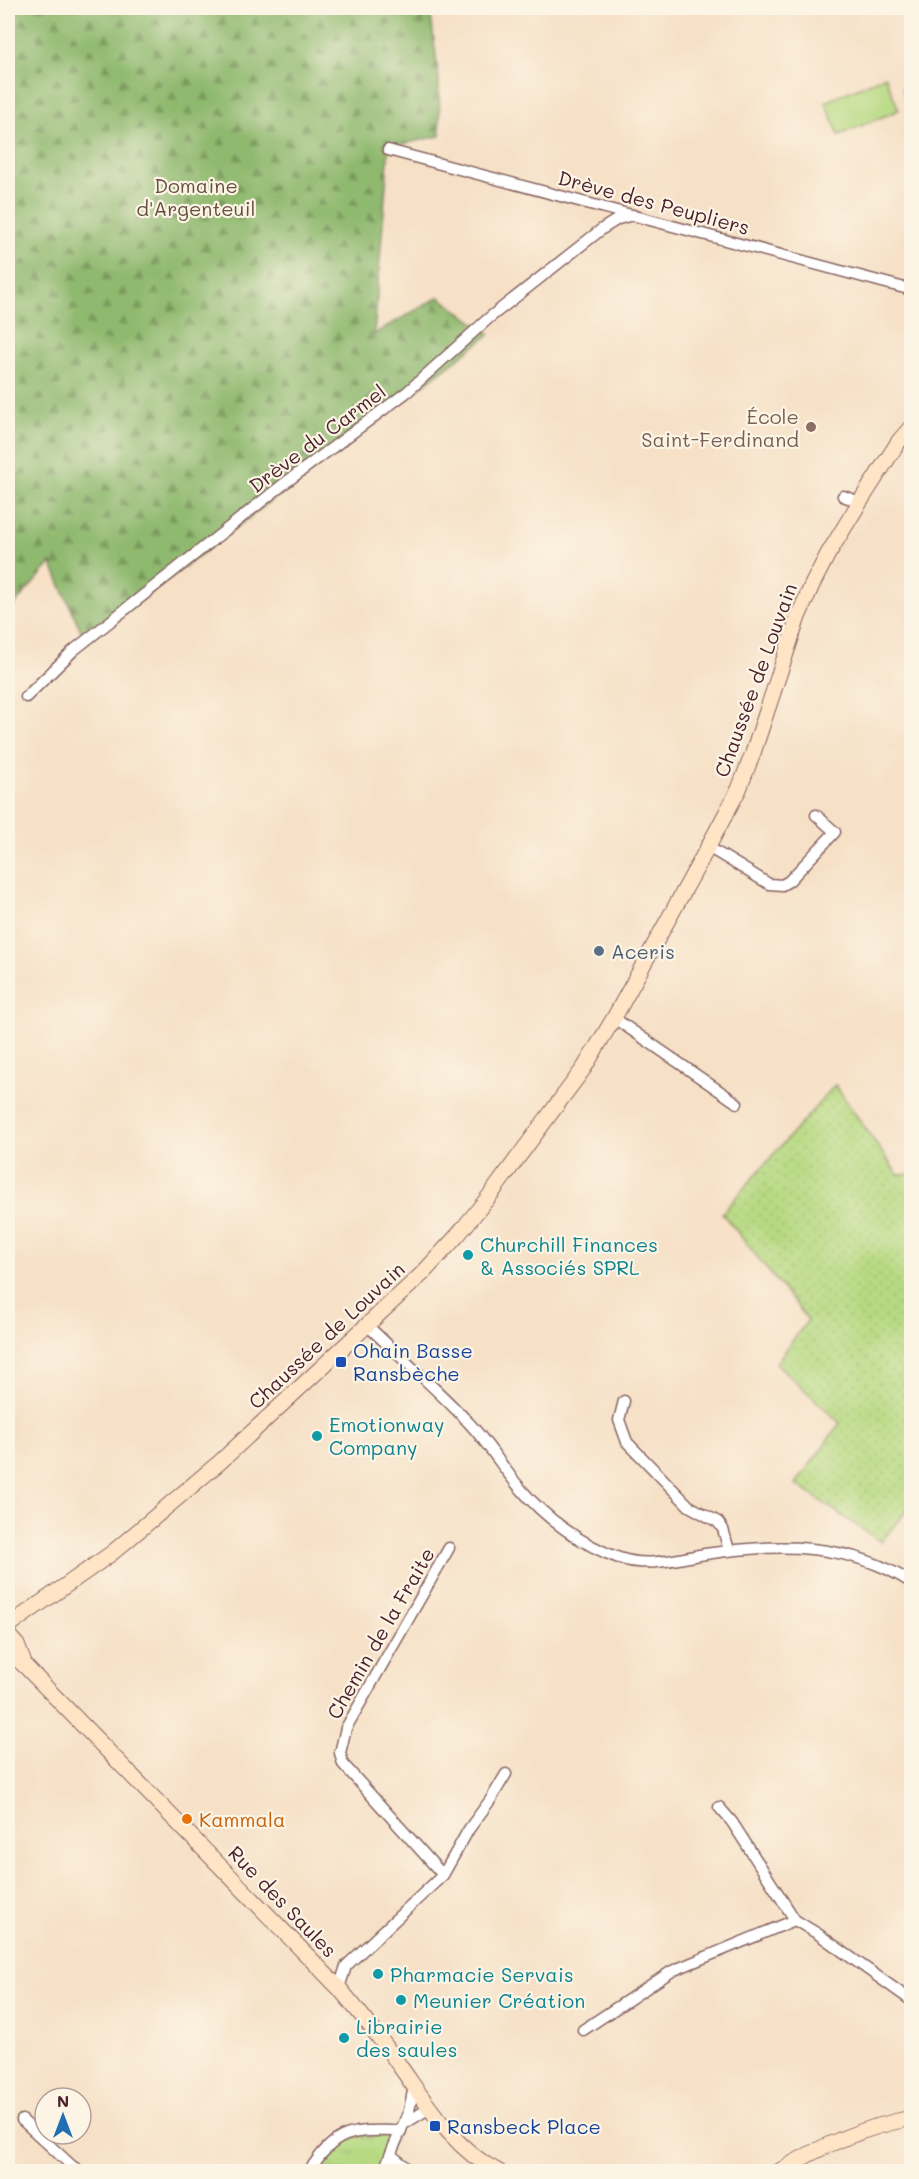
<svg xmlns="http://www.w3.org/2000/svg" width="919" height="2179" font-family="Mali,sans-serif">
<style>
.grass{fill:url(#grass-dots);stroke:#807c56;stroke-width:1.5}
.forest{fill:url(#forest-firs);stroke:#6d6c4d;stroke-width:1.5}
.park{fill:url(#park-tufts);stroke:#807c56;stroke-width:1.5}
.pitch{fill:#b6d981;stroke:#807c56;stroke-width:1.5}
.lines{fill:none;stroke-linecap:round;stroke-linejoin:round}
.street-casing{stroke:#866361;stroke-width:13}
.secondary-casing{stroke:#866361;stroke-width:17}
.street{stroke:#fff;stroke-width:10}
.secondary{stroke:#ffe4c6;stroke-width:15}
.education-dot{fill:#8d6e63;stroke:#fcf5e5;stroke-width:2}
.service-dot{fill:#5c6f8a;stroke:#fcf5e5;stroke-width:2}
.culture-dot{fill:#0f9aa8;stroke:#fcf5e5;stroke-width:2}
.transit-dot{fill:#1a4fb4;stroke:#fcf5e5;stroke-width:2}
.food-dot{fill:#e8710a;stroke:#fcf5e5;stroke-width:2}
.labels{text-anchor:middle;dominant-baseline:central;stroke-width:4.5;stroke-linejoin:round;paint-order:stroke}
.park-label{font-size:20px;fill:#654e40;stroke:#fcf5e5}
.street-label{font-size:20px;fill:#4a1f2b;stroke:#fcf5e5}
.education-label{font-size:20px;fill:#785e54;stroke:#fcf5e5;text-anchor:end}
.service-label{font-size:20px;fill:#4e5e75;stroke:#fcf5e5;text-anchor:start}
.culture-label{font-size:20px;fill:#0d838f;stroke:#fcf5e5;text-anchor:start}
.transit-label{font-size:20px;fill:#164399;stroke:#fcf5e5;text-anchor:start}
.food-label{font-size:20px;fill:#c56008;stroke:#fcf5e5;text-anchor:start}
</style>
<defs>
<pattern id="grass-dots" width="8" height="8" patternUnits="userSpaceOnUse" patternTransform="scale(1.5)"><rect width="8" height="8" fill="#b6d981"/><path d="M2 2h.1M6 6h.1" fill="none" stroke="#9eba70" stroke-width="1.8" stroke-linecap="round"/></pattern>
<pattern id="forest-firs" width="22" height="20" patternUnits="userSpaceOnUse" patternTransform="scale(1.5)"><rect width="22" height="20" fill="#90b96f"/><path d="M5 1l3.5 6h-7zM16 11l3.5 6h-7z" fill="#78965b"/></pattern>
<pattern id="park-tufts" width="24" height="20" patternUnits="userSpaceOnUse" patternTransform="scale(1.5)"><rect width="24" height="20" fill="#b6d981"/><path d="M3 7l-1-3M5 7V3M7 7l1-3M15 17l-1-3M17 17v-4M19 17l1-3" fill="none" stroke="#9eba70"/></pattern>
</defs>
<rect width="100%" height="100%" fill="#fcf5e5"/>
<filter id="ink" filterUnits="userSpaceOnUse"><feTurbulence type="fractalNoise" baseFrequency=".0167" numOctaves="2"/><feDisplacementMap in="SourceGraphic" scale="12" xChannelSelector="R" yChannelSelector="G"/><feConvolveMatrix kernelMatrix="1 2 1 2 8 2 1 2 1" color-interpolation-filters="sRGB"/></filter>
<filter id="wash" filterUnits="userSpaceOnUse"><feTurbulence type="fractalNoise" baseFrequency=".008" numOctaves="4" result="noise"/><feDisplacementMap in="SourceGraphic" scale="24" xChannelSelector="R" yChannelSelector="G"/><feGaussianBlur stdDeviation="1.35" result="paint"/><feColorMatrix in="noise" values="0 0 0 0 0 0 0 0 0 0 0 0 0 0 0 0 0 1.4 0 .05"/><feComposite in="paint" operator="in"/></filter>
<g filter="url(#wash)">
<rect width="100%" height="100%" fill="#f6e0c6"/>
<path class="grass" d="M 835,1085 L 898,1175 L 911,1174 L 911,1505 L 881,1542 L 796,1484 L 840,1423 L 776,1363 L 808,1320 L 722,1213 Z"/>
<path class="forest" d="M 8,8 L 430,8 L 439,80 L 440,136 L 389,147 L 374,334 L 439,297 L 490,334 L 86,642 L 51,563 L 8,612 Z"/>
<path class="park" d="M 395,2135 L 380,2171 L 314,2172 C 337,2130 352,2137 395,2135 Z"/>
<path class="pitch" d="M 885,76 L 899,110 L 839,135 L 825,102 Z
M 911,78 L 912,78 L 911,99 L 904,94 C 901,86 904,80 911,78 Z"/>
</g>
<g filter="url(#ink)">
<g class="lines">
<g class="street-casing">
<path id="street" d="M 388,150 L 912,290
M 843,496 L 860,502
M 26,697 L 74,650 L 285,483 L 407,392 L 489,318 L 602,229 L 618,219 L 633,215
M 708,847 L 769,884 L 782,885 L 789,881 L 835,832 L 816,815
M 614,1018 L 737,1103
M 367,1325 C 401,1358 437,1389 469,1423 C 488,1443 502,1467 520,1488 C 545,1518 582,1545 619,1558 C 647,1568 677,1559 705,1554 C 775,1543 850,1542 912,1583
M 624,1401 L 619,1420 L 627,1442 L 689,1506 L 718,1522 L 723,1529 L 729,1550
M 719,1807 L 732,1822 L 795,1920 L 818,1934 L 912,2001
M 443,1875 L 343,1764 L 340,1753 L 346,1728 L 449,1548
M 339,1988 L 346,1966 L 443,1875 L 469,1829 L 491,1799 L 506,1774
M 583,2030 L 672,1971 L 795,1920
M 22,2120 L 72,2166 L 81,2172
M 404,2124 L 428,2109
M 391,2155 L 407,2168
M 309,2172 C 335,2128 355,2130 401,2131
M 383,2172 L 409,2111 L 414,2086"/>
</g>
<g class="secondary-casing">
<path id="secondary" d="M 8,1626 L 112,1553 L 220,1462 L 422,1274 L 457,1236 L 491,1194 L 584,1068 L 614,1018 L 708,847 L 739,789 L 753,753 L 798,617 L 812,585 L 828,554 L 858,505 L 899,441 L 912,426
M 8,1635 L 17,1645 L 25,1666
M 8,1651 L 26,1667 L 339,1988 C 360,2013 381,2038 399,2065 C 427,2104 454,2150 499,2172
M 778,2172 C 820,2146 863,2127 912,2118"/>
</g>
<use href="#street" class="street"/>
<use href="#secondary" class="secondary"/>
</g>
</g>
<circle class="education-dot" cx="811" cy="427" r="6"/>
<circle class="service-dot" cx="599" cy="951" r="6"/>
<g class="culture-dot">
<circle cx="468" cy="1255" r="6"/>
<circle cx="317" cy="1436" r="6"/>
<circle cx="378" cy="1974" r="6"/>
<circle cx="401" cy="2000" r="6"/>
<circle cx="344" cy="2038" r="6"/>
</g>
<g class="transit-dot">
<rect x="335" y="1356" width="12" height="12" rx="3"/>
<rect x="429" y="2120" width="12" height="12" rx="3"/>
</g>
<circle class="food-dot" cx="187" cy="1819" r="6"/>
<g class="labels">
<g class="park-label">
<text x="196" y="185">Domaine<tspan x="196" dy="23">d'Argenteuil</tspan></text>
</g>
<g class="street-label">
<text transform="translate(654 202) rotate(15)">Drève des Peupliers</text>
<text transform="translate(317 438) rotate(-37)">Drève du Carmel</text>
<text transform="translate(755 680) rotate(-70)">Chaussée de Louvain</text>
<text transform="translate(326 1335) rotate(-43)">Chaussée de Louvain</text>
<text transform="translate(380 1633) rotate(-60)">Chemin de la Fraite</text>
<text transform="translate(283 1901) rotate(46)">Rue des Saules</text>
</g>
<g class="education-label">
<text x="799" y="416">École<tspan x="799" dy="23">Saint-Ferdinand</tspan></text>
</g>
<g class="service-label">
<text x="611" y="951">Aceris</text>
</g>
<g class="culture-label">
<text x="480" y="1244">Churchill Finances<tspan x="480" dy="23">&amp; Associés SPRL</tspan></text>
<text x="329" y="1424">Emotionway<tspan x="329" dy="23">Company</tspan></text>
<text x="390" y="1974">Pharmacie Servais</text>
<text x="413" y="2000">Meunier Création</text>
<text x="356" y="2026">Librairie<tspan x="356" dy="23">des saules</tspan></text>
</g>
<g class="transit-label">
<text x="353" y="1350">Ohain Basse<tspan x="353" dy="23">Ransbèche</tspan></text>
<text x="447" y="2126">Ransbeck Place</text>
</g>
<g class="food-label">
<text x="199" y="1819">Kammala</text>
</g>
</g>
<rect width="919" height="2179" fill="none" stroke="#fcf5e5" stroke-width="30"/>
<g transform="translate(63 2116)"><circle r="28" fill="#fcf5e5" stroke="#b59f9b" stroke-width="1.5"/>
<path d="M0-4.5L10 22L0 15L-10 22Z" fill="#1f6fb2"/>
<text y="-9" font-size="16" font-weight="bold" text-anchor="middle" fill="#4a1f2b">N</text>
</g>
</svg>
